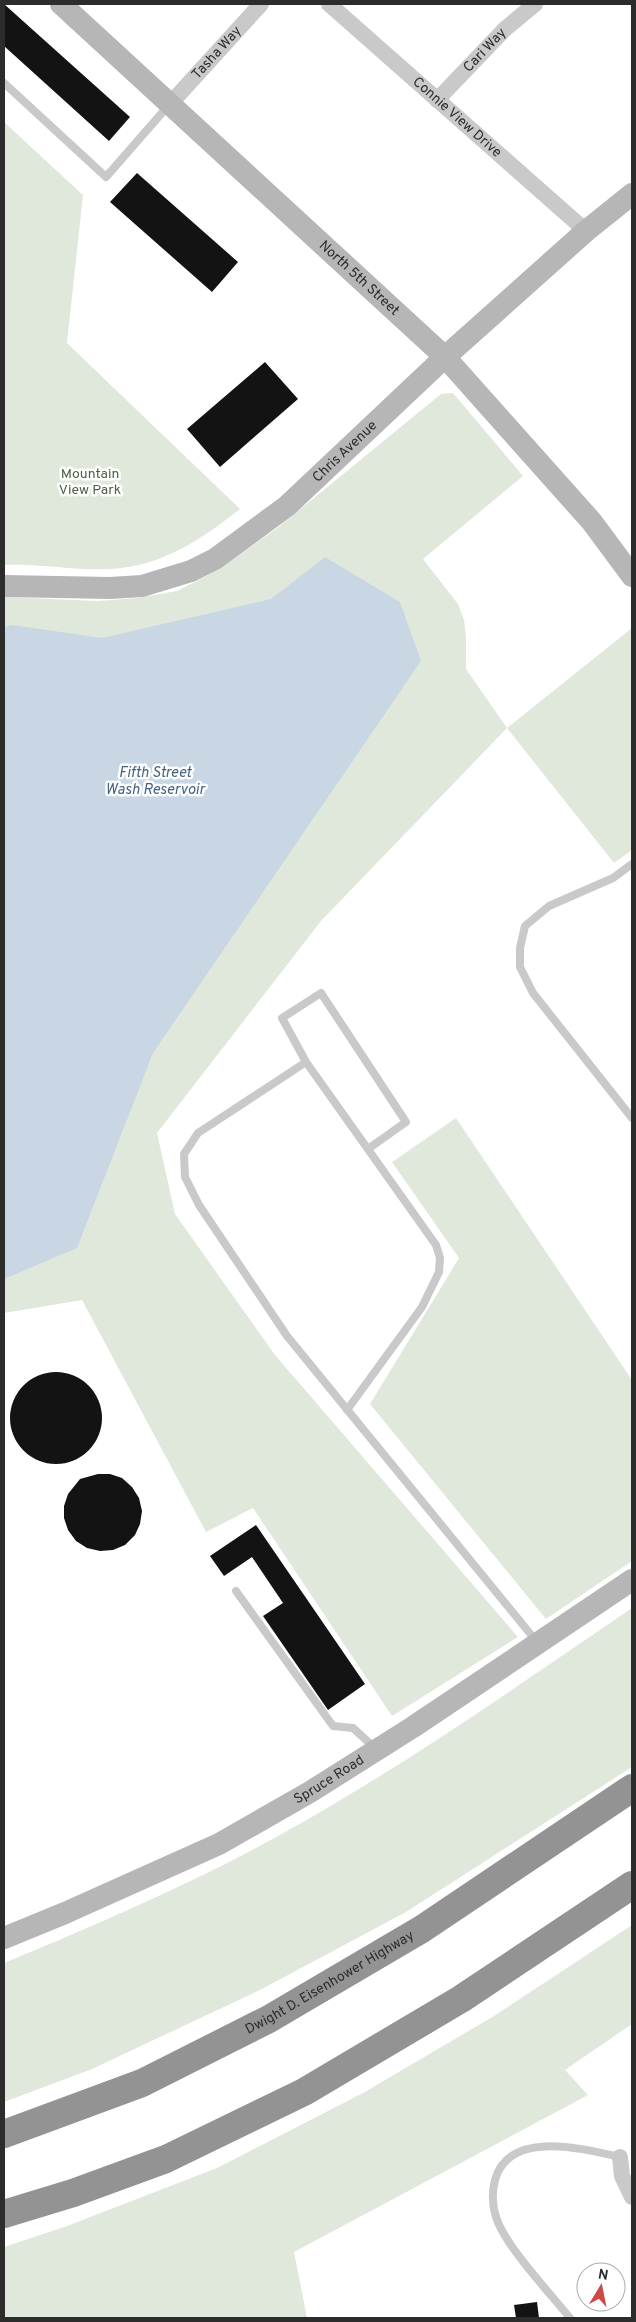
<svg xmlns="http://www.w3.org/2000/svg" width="636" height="2322" font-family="Overpass,sans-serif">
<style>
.green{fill:#e0e8db}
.water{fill:#c9d7e5}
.building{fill:#131313}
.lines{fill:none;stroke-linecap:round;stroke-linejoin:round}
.lane{stroke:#c9c9c9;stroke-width:8}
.street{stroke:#c9c9c9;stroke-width:16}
.secondary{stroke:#b6b6b6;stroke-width:22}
.highway{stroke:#939393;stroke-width:28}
.labels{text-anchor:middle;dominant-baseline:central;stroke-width:5;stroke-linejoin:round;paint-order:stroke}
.street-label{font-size:14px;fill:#2c2c2c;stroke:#fff}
.park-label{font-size:14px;fill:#4b613f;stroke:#fff}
.water-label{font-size:15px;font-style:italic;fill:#456382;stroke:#fff}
</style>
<rect width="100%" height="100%" fill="#fff"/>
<path class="green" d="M 4,122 L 83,195 L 67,343 L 240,509 C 201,540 162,566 111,569 C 75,571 39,563 4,565 Z
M 453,393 L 523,476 L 423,559 L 458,604 L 464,620 L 466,636 L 466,669 L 507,728 L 632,628 L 632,850 L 614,863 L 507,728 L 321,921 L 157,1133 L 175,1214 L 275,1355 L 518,1637 L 392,1716 L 253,1508 L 206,1532 L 82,1300 L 4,1313 L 4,597 L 98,601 L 137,598 L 177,591 L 218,570 L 276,529 L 441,394 Z
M 456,1118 L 632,1380 L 632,1561 L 546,1619 L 370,1404 L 459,1258 L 392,1162 Z
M 632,1608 L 632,1767 L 406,1912 L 260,1990 L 92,2069 L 4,2102 L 4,1963 C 100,1923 196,1882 287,1831 C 407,1764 519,1685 632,1608 Z
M 632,1925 L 632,2024 L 565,2070 L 588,2095 L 294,2252 L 307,2318 L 4,2318 L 4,2247 L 67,2226 L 217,2168 L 363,2093 L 494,2016 Z"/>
<path class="water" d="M 325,557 L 400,602 L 421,661 L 153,1053 L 77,1248 L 4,1279 L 4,627 L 12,625 L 102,638 L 271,599 Z"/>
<path class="building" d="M 4,4 L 130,117 L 109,141 L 4,46 Z
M 137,173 L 238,262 L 212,292 L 110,202 Z
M 265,362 L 298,399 L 220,467 L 187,429 Z
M10 1418a46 46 0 1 1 92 0a46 46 0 1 1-92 0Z
M 98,1474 L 110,1474 L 122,1478 L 132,1487 L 139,1498 L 142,1511 L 140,1524 L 135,1535 L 125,1545 L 113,1550 L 100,1551 L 87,1548 L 76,1541 L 68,1530 L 64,1518 L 64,1506 L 68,1494 L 80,1479 Z
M 256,1525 L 365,1684 L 328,1710 L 263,1616 L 283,1603 L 252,1557 L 224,1576 L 210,1556 Z
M 537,2302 L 539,2318 L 516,2318 L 514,2305 Z"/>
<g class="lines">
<path class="lane" d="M 4,83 L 106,177 L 168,106
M 632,864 L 613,878 L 549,906 L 525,926 L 520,948 L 520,967 L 533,993 L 632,1118
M 306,1062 L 282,1018 L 321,993 L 406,1122 L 368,1149
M 347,1410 L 422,1307 L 439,1272 L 440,1258 L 436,1245 L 306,1062 L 198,1133 L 184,1154 L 185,1177 L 199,1205 L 287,1336 L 537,1642
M 236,1591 L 333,1726 L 353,1728 L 376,1749
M 570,2318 C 550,2293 505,2246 496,2217 C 492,2205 492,2192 495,2180 C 509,2129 583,2149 620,2157"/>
<g class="street">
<path id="s1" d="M 329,4 L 586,231"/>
<path id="s2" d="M 437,100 L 505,29 L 535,4"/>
<path id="s3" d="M 171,103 L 261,4"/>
<path d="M 620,2157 L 622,2176 L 632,2197"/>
</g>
<g class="secondary">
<path id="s4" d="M 61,4 L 445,357 L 592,522 L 632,576"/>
<path id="s5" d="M 4,586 L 110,588 L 142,586 L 191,571 L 215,559 L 287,506 L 445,357 L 586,231 L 632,194"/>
<path id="s6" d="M 4,1938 L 65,1913 L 219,1844 L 310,1792 L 413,1727 L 632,1580"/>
</g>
<g class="highway">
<path id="s7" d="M 4,2134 L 142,2083 L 269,2019 L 422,1929 L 632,1788"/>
<path d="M 4,2214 L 73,2193 L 166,2159 L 304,2092 L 461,1999 L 632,1885"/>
</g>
</g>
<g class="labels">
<g class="street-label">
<text stroke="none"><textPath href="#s2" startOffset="69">Cari Way</textPath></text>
<text stroke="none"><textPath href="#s3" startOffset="68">Tasha Way</textPath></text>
<text stroke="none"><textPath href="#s1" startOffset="171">Connie View Drive</textPath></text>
<text stroke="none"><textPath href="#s4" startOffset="405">North 5th Street</textPath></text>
<text stroke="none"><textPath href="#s5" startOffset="385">Chris Avenue</textPath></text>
<text stroke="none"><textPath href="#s6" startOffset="362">Spruce Road</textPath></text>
<text stroke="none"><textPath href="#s7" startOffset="360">Dwight D. Eisenhower Highway</textPath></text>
</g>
<g class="park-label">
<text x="90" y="474">Mountain<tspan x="90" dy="16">View Park</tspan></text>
</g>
<g class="water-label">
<text x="155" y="773">Fifth Street<tspan x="155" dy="17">Wash Reservoir</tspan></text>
</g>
</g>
<rect width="636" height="2322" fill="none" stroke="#2c2c2c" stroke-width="10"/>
<g transform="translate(601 2287) rotate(10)"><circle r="24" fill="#ffffff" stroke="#ababab"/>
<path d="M0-4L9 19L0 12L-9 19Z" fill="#cd4943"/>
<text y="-8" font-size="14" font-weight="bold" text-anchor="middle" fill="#2c2c2c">N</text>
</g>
</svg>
